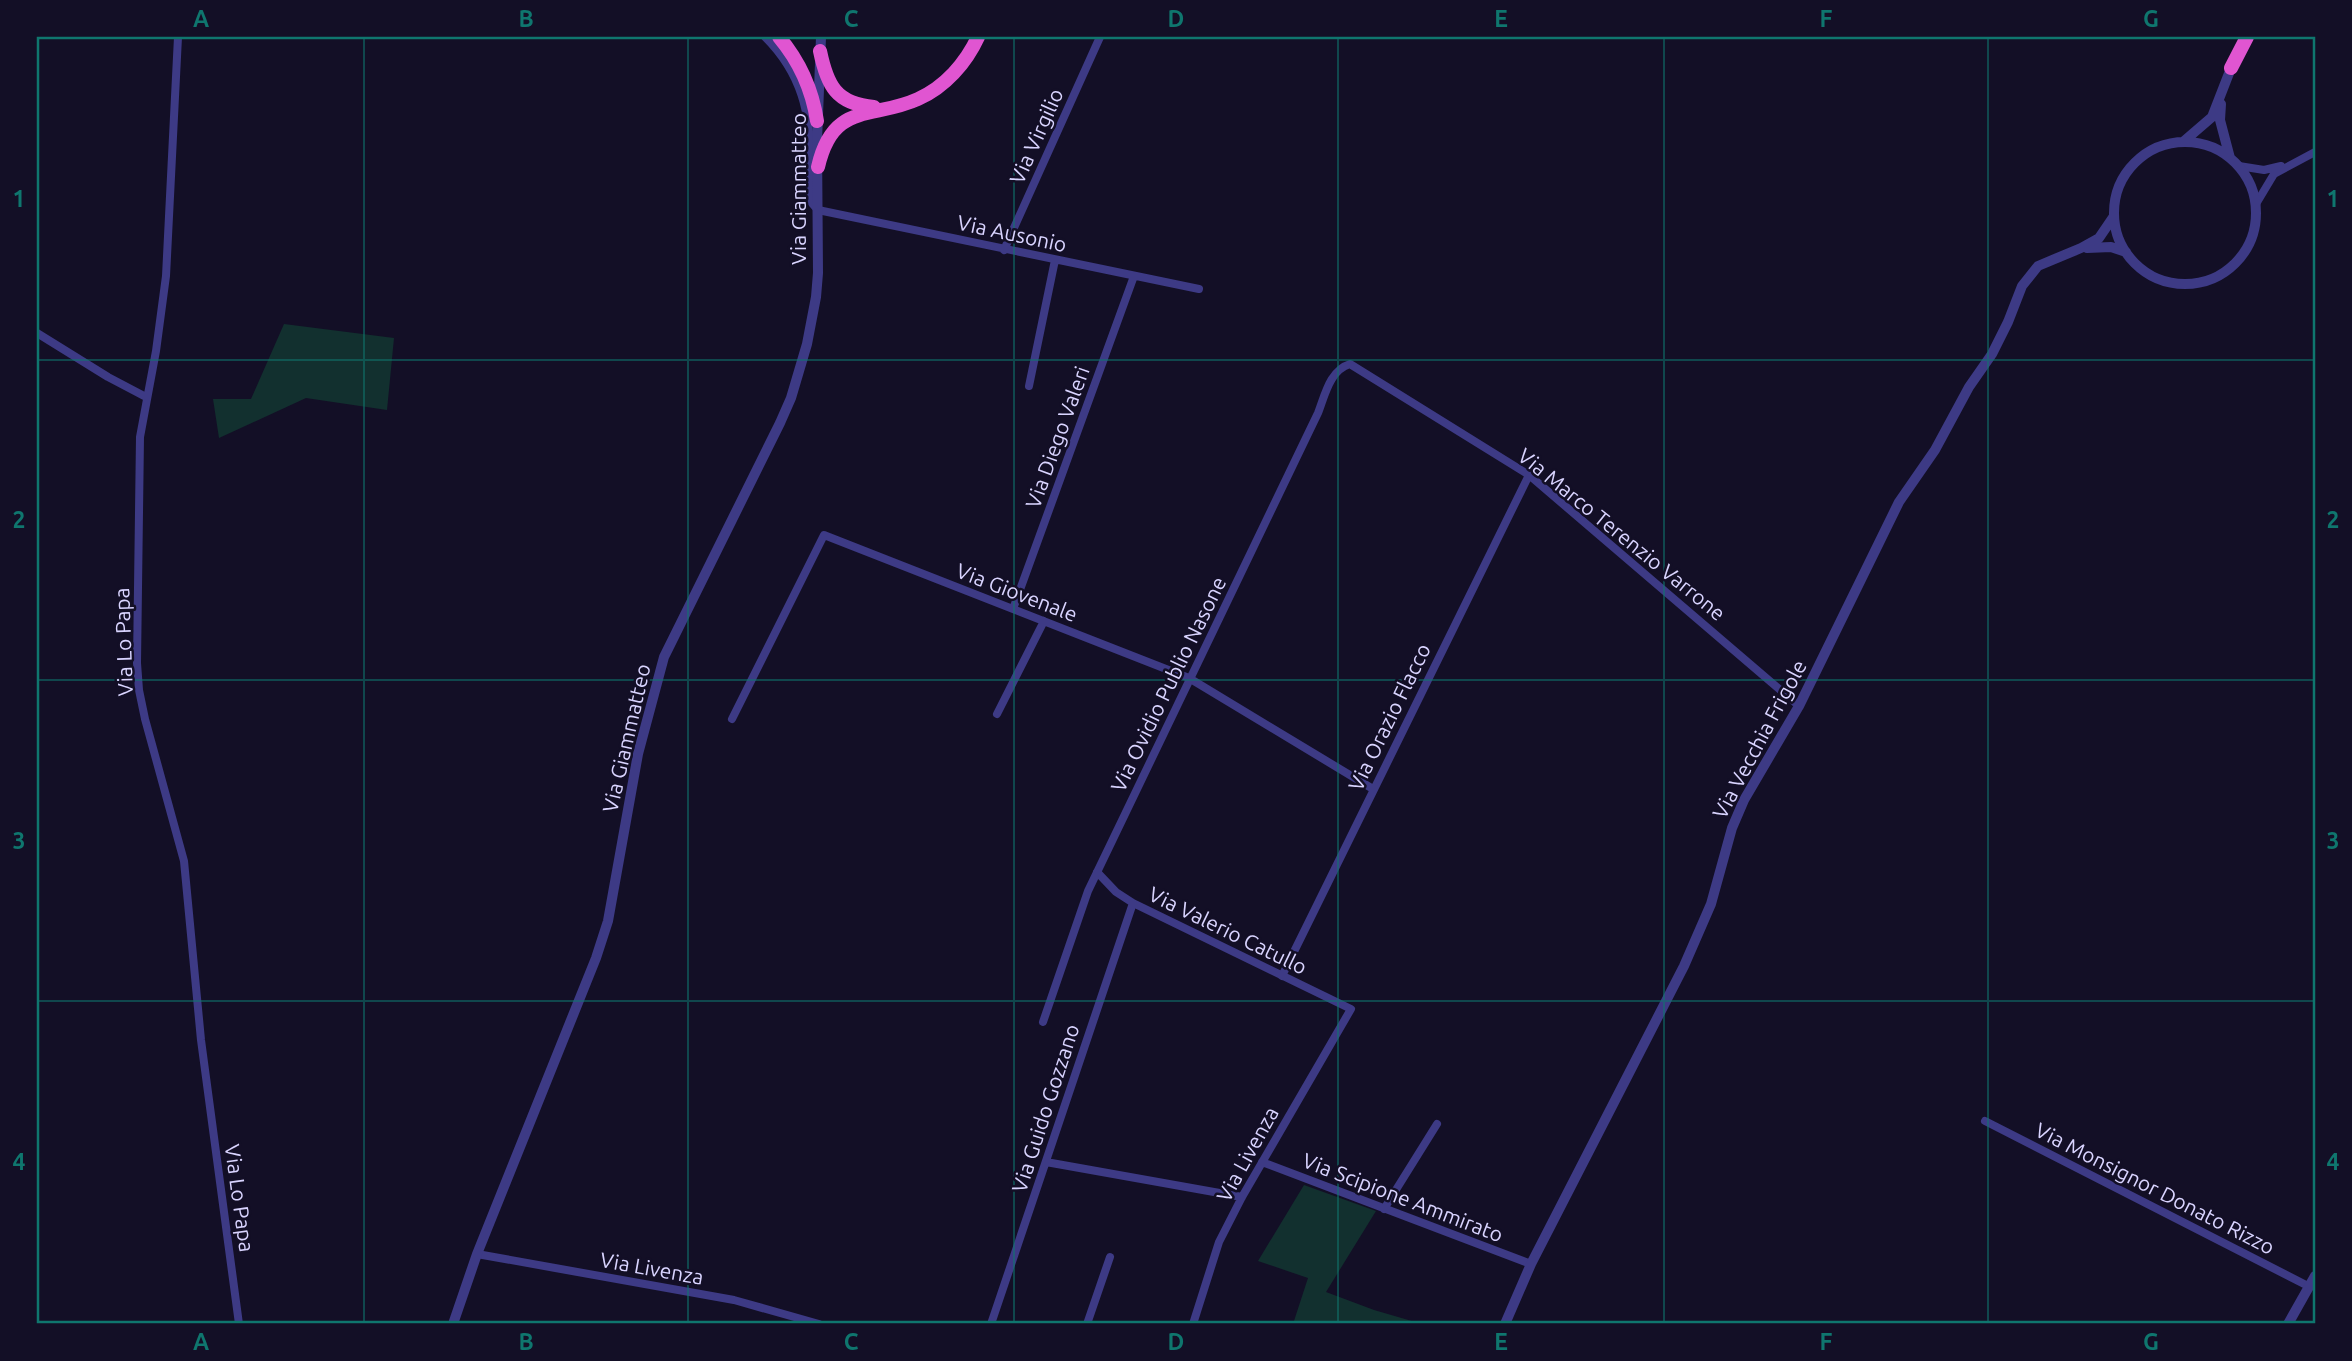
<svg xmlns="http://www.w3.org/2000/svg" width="2352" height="1361" font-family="Ubuntu,sans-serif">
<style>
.green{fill:#12302f}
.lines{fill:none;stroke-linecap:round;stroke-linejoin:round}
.minor{stroke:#3d3a85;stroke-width:8}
.tertiary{stroke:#3d3a85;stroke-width:10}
.trunk{stroke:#e055d1;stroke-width:14}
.grid{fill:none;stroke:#0f766e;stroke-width:2;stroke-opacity:0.55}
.labels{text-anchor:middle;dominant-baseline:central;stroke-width:5;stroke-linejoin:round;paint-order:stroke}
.street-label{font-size:21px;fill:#d9d4ff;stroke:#130f26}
.neatline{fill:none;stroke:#0f766e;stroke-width:2.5}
.grid-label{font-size:23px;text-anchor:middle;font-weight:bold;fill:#0f766e}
</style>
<rect width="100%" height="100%" fill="#130f26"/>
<path class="green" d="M 284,324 L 394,338 L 387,410 L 306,398 L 219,438 L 213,399 L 251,399 Z
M 1304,1185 L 1376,1211 L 1326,1292 L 1374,1310 L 1422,1324 L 1293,1324 L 1308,1278 L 1258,1261 Z"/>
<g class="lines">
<path class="minor" d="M 178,37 L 166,276 L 156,351 L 140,437 L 137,663 L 139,690 L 145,719 L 184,861 L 201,1040 L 239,1324
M 765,37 C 802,74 810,113 811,163 C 811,176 810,189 811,202 L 818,210 L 1199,289
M 2239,166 L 2264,170 L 2281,166
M 2256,204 L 2274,174 L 2315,152
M 1004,250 L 1100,37
M 37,333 L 108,377 L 146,397
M 1029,386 L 1055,260
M 1013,609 L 1134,276
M 997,714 L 1044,621
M 732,719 L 824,535 L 1189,678 L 1373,789
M 1097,872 L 1116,892 L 1133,903 L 1351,1009 L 1242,1197 L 1219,1242 L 1193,1324
M 1282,976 L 1529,475
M 1043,1022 L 1088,891 L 1318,413 C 1325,395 1330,370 1350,364 L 1529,475 L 1799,706
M 1985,1121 L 2310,1287
M 1046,1162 L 1242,1197
M 1262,1162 L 1531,1264
M 1384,1209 L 1437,1124
M 477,1254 L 734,1300 L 819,1324
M 991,1324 L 1133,903
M 1087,1324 L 1110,1257"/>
<path class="tertiary" d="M 2221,104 L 2220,120 L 2230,158
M 2183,142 L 2212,117 L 2233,63
M2114 213a71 71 0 1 1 142 0a71 71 0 1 1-142 0Z
M 2087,248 L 2111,247 L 2126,252
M 453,1324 L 477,1254 L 596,958 L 608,921 L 638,754 L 664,657 L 780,423 L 791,398 L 807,344 L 816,297 L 818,273 L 817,141 L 821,37
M 1505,1324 L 1531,1264 L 1684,966 L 1711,904 L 1732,828 L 1744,800 L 1799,706 L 1899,502 L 1935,450 L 1969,387 L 1992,354 L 2008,322 L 2022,286 L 2038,266 L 2081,248 L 2099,238 L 2114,216
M 2288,1324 L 2315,1276"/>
<path class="trunk" d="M 779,37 C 800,62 812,88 817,121
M 820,51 C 827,85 836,104 874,107
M 2231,68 L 2247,37
M 818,167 C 833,101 872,120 918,99 C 945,87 966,63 978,37"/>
</g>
<path class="grid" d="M 364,37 L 364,1324M 688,37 L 688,1324M 1014,37 L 1014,1324M 1338,37 L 1338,1324M 1664,37 L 1664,1324M 1988,37 L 1988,1324M 37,360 L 2315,360M 37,680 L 2315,680M 37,1001 L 2315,1001"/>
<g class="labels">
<g class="street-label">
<text transform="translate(1036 136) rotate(-66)">Via Virgilio</text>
<text transform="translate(798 189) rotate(-90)">Via Giammatteo</text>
<text transform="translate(1012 233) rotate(12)">Via Ausonio</text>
<text transform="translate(1057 437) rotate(-70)">Via Diego Valeri</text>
<text transform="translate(1622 534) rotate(39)">Via Marco Terenzio Varrone</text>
<text transform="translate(1017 592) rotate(21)">Via Giovenale</text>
<text transform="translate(123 642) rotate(-92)">Via Lo Papa</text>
<text transform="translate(1168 684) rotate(-64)">Via Ovidio Publio Nasone</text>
<text transform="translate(1389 717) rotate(-64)">Via Orazio Flacco</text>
<text transform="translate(626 738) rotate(-77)">Via Giammatteo</text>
<text transform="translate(1759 739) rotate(-62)">Via Vecchia Frigole</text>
<text transform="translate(1228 930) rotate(26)">Via Valerio Catullo</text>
<text transform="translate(1045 1108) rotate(-72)">Via Guido Gozzano</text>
<text transform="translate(1247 1154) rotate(-61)">Via Livenza</text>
<text transform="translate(2155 1188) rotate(27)">Via Monsignor Donato Rizzo</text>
<text transform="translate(1403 1197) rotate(21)">Via Scipione Ammirato</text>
<text transform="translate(240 1198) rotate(82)">Via Lo Papa</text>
<text transform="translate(652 1268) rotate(10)">Via Livenza</text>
</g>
</g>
<rect width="2352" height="1361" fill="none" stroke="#130f26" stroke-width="77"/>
<rect x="38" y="38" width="2276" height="1284" class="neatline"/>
<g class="grid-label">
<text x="201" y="27">A</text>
<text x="526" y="27">B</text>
<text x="851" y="27">C</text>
<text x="1176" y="27">D</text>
<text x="1501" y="27">E</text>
<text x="1826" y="27">F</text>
<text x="2151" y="27">G</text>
<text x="19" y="207">1</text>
<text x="2333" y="207">1</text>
<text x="19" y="528">2</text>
<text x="2333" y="528">2</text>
<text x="19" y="849">3</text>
<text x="2333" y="849">3</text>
<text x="19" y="1170">4</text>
<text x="2333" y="1170">4</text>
<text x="201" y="1350">A</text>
<text x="526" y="1350">B</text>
<text x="851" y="1350">C</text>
<text x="1176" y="1350">D</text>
<text x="1501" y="1350">E</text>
<text x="1826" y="1350">F</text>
<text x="2151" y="1350">G</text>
</g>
</svg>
